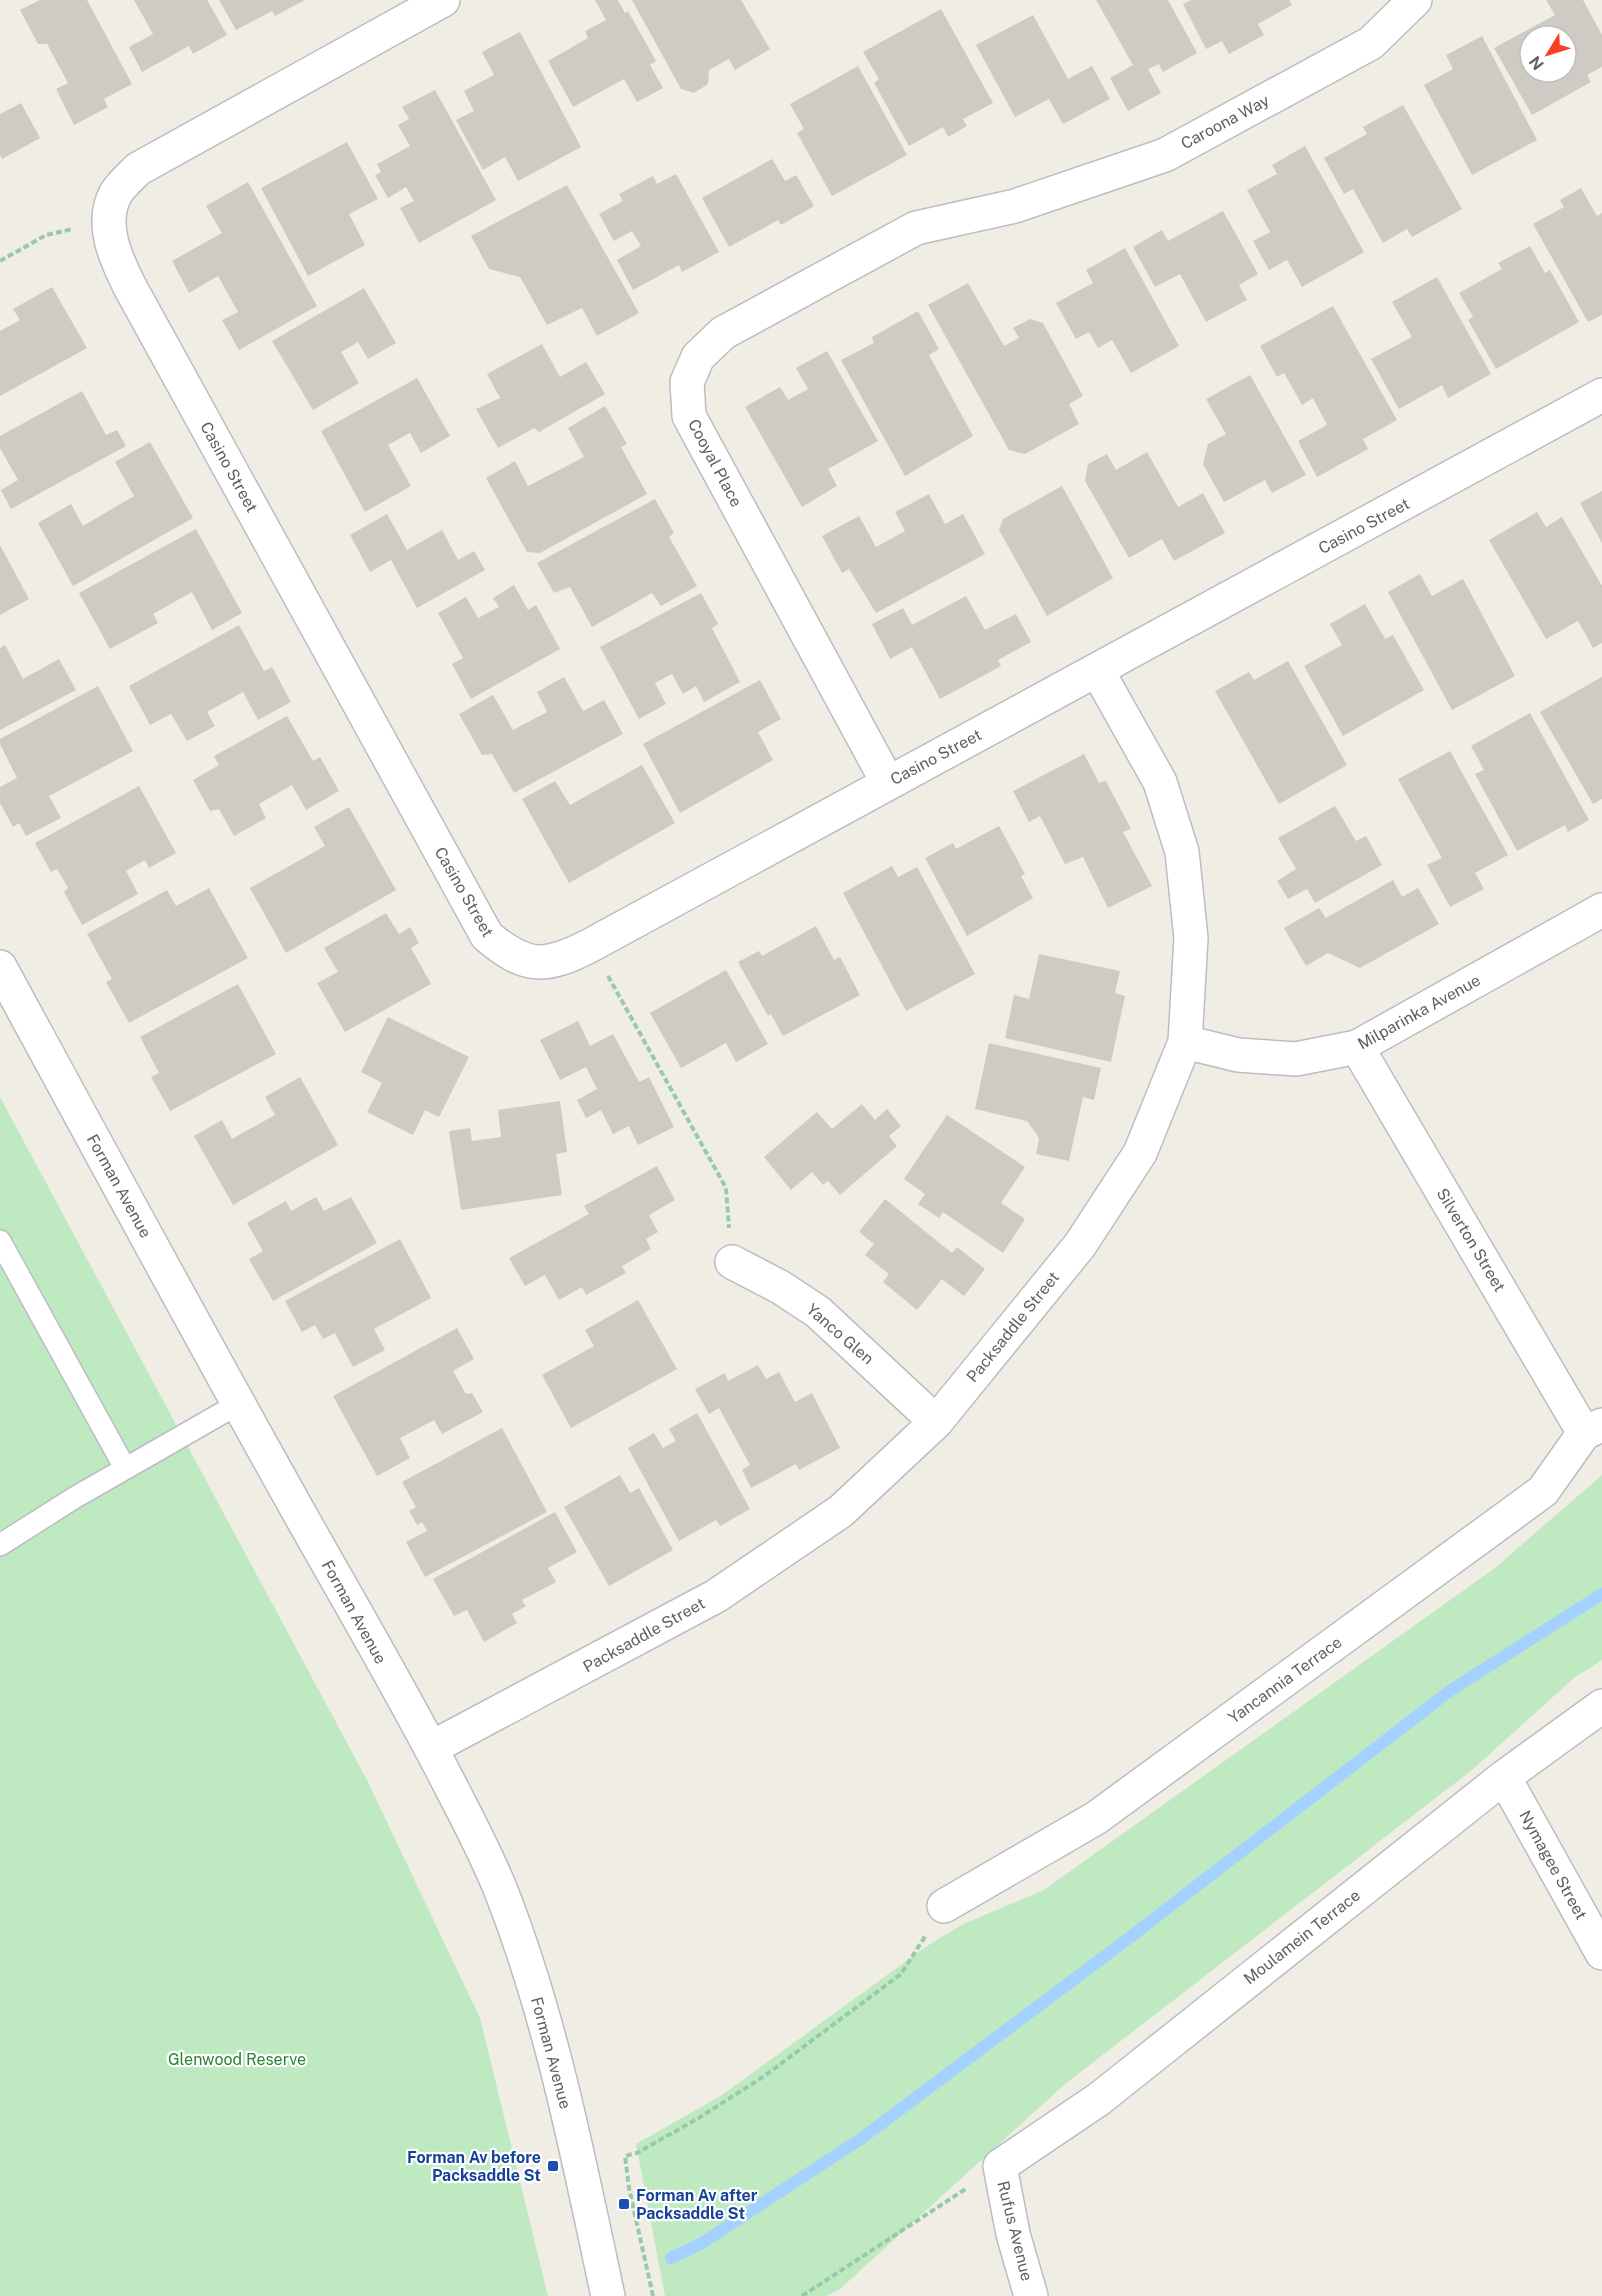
<svg xmlns="http://www.w3.org/2000/svg" width="1602" height="2296" font-family="'Public Sans',sans-serif">
<style>
.green{fill:#bee9c1}
.lines{fill:none;stroke-linecap:round;stroke-linejoin:round}
.stream{stroke:#a4d1ff;stroke-width:12}
.building{fill:#cdcbc3;fill-rule:evenodd}
.lane-casing{stroke:#bbbdc4;stroke-width:24}
.street-casing{stroke:#bbbdc4;stroke-width:36}
.secondary-casing{stroke:#b9bcc3;stroke-width:36}
.path{stroke:#96caa9;stroke-width:4;stroke-dasharray:6 3;stroke-linecap:butt}
.lane{stroke:#fff;stroke-width:21}
.street{stroke:#fff;stroke-width:33}
.secondary{stroke:#fff;stroke-width:33}
.transit-dot{fill:#1a4fb4;stroke:#fff;stroke-width:2}
.labels{text-anchor:middle;dominant-baseline:central;stroke-width:4.5;stroke-linejoin:round;paint-order:stroke}
.street-label{font-size:16px;fill:#5c5f66;stroke:#fff}
.park-label{font-size:16px;fill:#2d8337;stroke:#fff}
.transit-label{font-size:16px;font-weight:bold;fill:#164399;stroke:#fff;text-anchor:end}
</style>
<rect width="100%" height="100%" fill="#f0eee4"/>
<path class="green" d="M 0,1097 L 367,1780 L 480,2018 L 548,2296 L 0,2296 Z
M 1602,1475 L 1602,1660 L 1574,1678 L 1472,1770 L 1065,2084 L 840,2289 L 827,2296 L 665,2296 L 636,2144 L 722,2095 L 927,1946 L 963,1924 L 1044,1890 L 1495,1568 Z"/>
<g class="lines">
<path class="stream" d="M 671,2258 L 702,2243 L 862,2138 L 1125,1941 L 1451,1690 L 1602,1594"/>
</g>
<path class="building" d="M 40,0 L 87,0 L 132,84 L 104,99 L 108,107 L 74,125 L 56,89 L 68,83 L 47,44 L 38,44 L 20,10 Z
M 134,0 L 207,0 L 227,35 L 193,54 L 189,46 L 142,72 L 129,47 L 153,34 Z
M 219,0 L 305,0 L 275,16 L 272,11 L 236,30 Z
M 595,0 L 618,0 L 625,13 L 628,11 L 656,61 L 650,65 L 663,88 L 637,102 L 624,79 L 573,107 L 548,61 L 588,38 L 585,31 L 606,20 Z
M 632,0 L 741,0 L 770,49 L 735,70 L 729,59 L 709,70 L 708,84 L 694,93 L 681,89 Z
M 1096,0 L 1168,0 L 1197,53 L 1163,72 L 1159,64 L 1148,69 L 1161,93 L 1128,111 L 1110,78 L 1133,65 Z
M 1191,0 L 1289,0 L 1292,5 L 1258,24 L 1264,35 L 1229,54 L 1222,41 L 1206,49 L 1183,4 Z
M 1546,0 L 1583,0 L 1602,35 L 1602,67 L 1587,75 L 1591,82 L 1532,115 L 1494,48 L 1555,15 ZM 1530,36 L 1566,36 L 1566,72 L 1530,72 Z
M 941,9 L 993,103 L 963,119 L 967,126 L 948,137 L 943,127 L 909,146 L 874,83 L 879,79 L 863,52 Z
M 1033,15 L 1068,79 L 1092,66 L 1110,99 L 1063,124 L 1049,99 L 1015,117 L 976,45 Z
M 520,32 L 581,147 L 518,181 L 505,157 L 483,170 L 456,120 L 474,111 L 464,91 L 494,75 L 482,52 Z
M 1482,36 L 1537,140 L 1472,175 L 1424,85 L 1453,69 L 1446,55 Z
M 858,66 L 907,155 L 832,196 L 797,133 L 804,129 L 790,104 Z
M 435,90 L 496,200 L 419,243 L 400,208 L 414,201 L 406,187 L 388,198 L 375,175 L 381,172 L 377,164 L 410,146 L 398,125 L 409,119 L 402,107 Z
M 21,103 L 40,138 L 2,159 L 0,155 L 0,114 Z
M 1403,105 L 1462,209 L 1412,237 L 1407,229 L 1383,243 L 1353,189 L 1344,194 L 1324,158 L 1367,134 L 1363,127 Z
M 347,142 L 378,199 L 349,214 L 365,245 L 308,276 L 261,188 Z
M 1305,146 L 1364,252 L 1302,287 L 1287,260 L 1269,270 L 1253,241 L 1270,232 L 1247,190 L 1277,174 L 1272,165 Z
M 772,159 L 785,181 L 796,175 L 814,206 L 781,225 L 778,220 L 729,247 L 702,198 Z
M 676,174 L 719,252 L 682,272 L 679,265 L 633,290 L 617,260 L 641,246 L 632,231 L 614,241 L 599,214 L 623,201 L 619,194 L 653,176 L 657,184 Z
M 248,182 L 317,306 L 239,350 L 222,320 L 238,312 L 218,276 L 189,293 L 172,261 L 222,233 L 206,206 Z
M 567,185 L 639,313 L 597,336 L 582,308 L 547,325 L 520,277 L 489,269 L 471,236 Z
M 1581,188 L 1597,216 L 1602,213 L 1602,315 L 1588,322 L 1533,224 L 1564,207 L 1560,200 Z
M 1223,211 L 1258,274 L 1239,285 L 1247,300 L 1206,322 L 1180,274 L 1155,287 L 1133,247 L 1162,230 L 1168,241 Z
M 1530,246 L 1545,273 L 1550,270 L 1579,322 L 1496,369 L 1468,320 L 1473,317 L 1459,293 L 1502,269 L 1498,263 Z
M 1125,248 L 1179,346 L 1131,373 L 1112,340 L 1098,348 L 1089,332 L 1076,339 L 1056,303 L 1093,283 L 1086,270 Z
M 1437,277 L 1491,374 L 1448,398 L 1442,385 L 1399,409 L 1371,359 L 1412,337 L 1392,302 Z
M 968,283 L 1004,346 L 1019,338 L 1013,328 L 1030,319 L 1043,323 L 1083,396 L 1069,404 L 1079,424 L 1025,454 L 1009,450 L 928,305 Z
M 52,287 L 87,348 L 0,396 L 0,331 L 20,320 L 13,309 Z
M 364,288 L 396,343 L 368,359 L 358,342 L 341,352 L 359,383 L 313,410 L 272,341 Z
M 1333,306 L 1397,420 L 1363,439 L 1368,449 L 1317,477 L 1298,441 L 1327,425 L 1313,398 L 1302,405 L 1284,373 L 1277,377 L 1260,346 Z
M 918,311 L 939,349 L 929,355 L 973,436 L 905,476 L 841,360 L 874,343 L 872,337 Z
M 542,344 L 560,377 L 586,362 L 605,394 L 539,432 L 534,428 L 498,448 L 476,409 L 500,398 L 487,374 Z
M 827,351 L 878,441 L 828,469 L 837,486 L 802,507 L 745,407 L 780,387 L 788,400 L 808,389 L 796,368 Z
M 1250,375 L 1306,475 L 1272,493 L 1265,480 L 1224,502 L 1203,464 L 1208,444 L 1226,434 L 1206,399 Z
M 417,378 L 450,436 L 421,453 L 410,433 L 388,445 L 411,486 L 365,512 L 321,431 Z
M 82,391 L 106,435 L 117,430 L 126,446 L 11,509 L 1,490 L 18,480 L 0,448 L 0,436 Z
M 605,406 L 627,444 L 621,447 L 647,494 L 540,553 L 527,552 L 486,478 L 515,461 L 528,486 L 584,457 L 568,428 Z
M 150,442 L 193,518 L 73,586 L 38,523 L 71,504 L 83,526 L 134,496 L 115,462 Z
M 1147,452 L 1178,507 L 1203,493 L 1225,533 L 1174,561 L 1162,539 L 1129,558 L 1085,481 L 1088,464 L 1107,454 L 1116,470 Z
M 1062,486 L 1113,578 L 1047,616 L 999,530 L 1003,519 Z
M 1602,491 L 1602,543 L 1580,503 Z
M 929,494 L 945,524 L 963,514 L 985,554 L 876,613 L 849,569 L 842,573 L 822,536 L 859,516 L 876,547 L 905,531 L 895,512 Z
M 655,499 L 674,533 L 669,537 L 697,586 L 661,606 L 652,593 L 592,627 L 570,587 L 554,593 L 537,563 Z
M 1537,512 L 1546,527 L 1562,517 L 1602,586 L 1602,643 L 1593,648 L 1578,621 L 1546,639 L 1489,540 Z
M 387,514 L 407,550 L 442,530 L 458,560 L 474,551 L 485,570 L 417,608 L 391,560 L 370,572 L 350,535 Z
M 196,529 L 242,613 L 212,630 L 192,592 L 153,614 L 158,623 L 110,649 L 79,593 Z
M 0,545 L 29,599 L 0,615 Z
M 1420,574 L 1432,596 L 1463,579 L 1515,676 L 1452,710 L 1388,592 Z
M 514,585 L 528,610 L 536,605 L 560,649 L 471,699 L 452,664 L 463,658 L 438,613 L 466,597 L 478,618 L 499,607 L 493,598 Z
M 701,593 L 718,624 L 712,628 L 740,682 L 704,702 L 696,686 L 683,694 L 672,674 L 655,683 L 666,704 L 639,719 L 600,647 Z
M 966,596 L 985,630 L 1016,614 L 1031,642 L 998,660 L 1001,666 L 940,699 L 912,647 L 890,659 L 872,624 L 903,608 L 912,625 Z
M 1365,604 L 1385,639 L 1393,635 L 1424,690 L 1343,736 L 1304,666 L 1342,645 L 1330,624 Z
M 239,625 L 264,671 L 272,667 L 291,702 L 258,720 L 243,692 L 207,712 L 215,726 L 187,741 L 171,714 L 150,725 L 129,686 Z
M 5,645 L 23,679 L 59,659 L 76,690 L 0,730 L 0,648 Z
M 1288,661 L 1347,765 L 1279,804 L 1215,691 L 1249,672 L 1254,680 Z
M 564,677 L 583,711 L 604,700 L 623,734 L 514,793 L 492,754 L 482,755 L 459,714 L 493,695 L 513,730 L 547,712 L 537,692 Z
M 1602,677 L 1602,799 L 1593,804 L 1540,712 Z
M 760,680 L 781,719 L 758,732 L 773,760 L 680,813 L 643,744 Z
M 98,686 L 133,751 L 49,796 L 61,818 L 26,836 L 19,823 L 13,827 L 0,803 L 0,787 L 17,778 L 0,744 L 0,739 Z
M 1530,713 L 1589,820 L 1568,832 L 1565,825 L 1517,851 L 1475,774 L 1484,770 L 1471,746 Z
M 287,716 L 313,761 L 320,757 L 339,791 L 306,810 L 292,785 L 259,804 L 266,818 L 234,836 L 219,809 L 210,811 L 193,780 L 219,765 L 214,756 Z
M 1450,751 L 1508,855 L 1475,873 L 1484,889 L 1450,907 L 1427,865 L 1442,858 L 1398,779 Z
M 1084,754 L 1099,783 L 1106,781 L 1131,829 L 1123,832 L 1152,886 L 1108,908 L 1083,857 L 1065,864 L 1040,816 L 1029,822 L 1013,791 Z
M 642,765 L 675,823 L 569,883 L 522,799 L 555,781 L 570,805 Z
M 139,786 L 176,853 L 149,868 L 145,860 L 126,871 L 138,894 L 82,925 L 64,892 L 68,888 L 57,869 L 51,872 L 35,843 Z
M 1335,806 L 1356,841 L 1366,836 L 1382,865 L 1315,903 L 1307,889 L 1288,899 L 1277,881 L 1296,869 L 1278,838 Z
M 349,807 L 396,890 L 286,953 L 250,888 L 325,846 L 314,827 Z
M 999,826 L 1025,874 L 1021,876 L 1033,898 L 967,936 L 925,858 L 953,843 L 956,849 Z
M 892,866 L 898,877 L 917,867 L 975,974 L 906,1011 L 843,893 Z
M 1393,880 L 1402,897 L 1418,888 L 1439,924 L 1360,968 L 1328,953 L 1306,966 L 1284,928 L 1319,908 L 1326,918 Z
M 209,888 L 248,958 L 129,1023 L 106,982 L 112,979 L 87,934 L 167,890 L 176,906 Z
M 386,913 L 399,934 L 410,927 L 419,943 L 411,948 L 431,984 L 345,1032 L 317,983 L 338,972 L 324,948 Z
M 816,926 L 834,960 L 840,957 L 860,995 L 783,1036 L 771,1014 L 768,1016 L 738,962 L 759,951 L 762,956 Z
M 1039,954 L 1120,971 L 1115,993 L 1125,996 L 1111,1062 L 1005,1038 L 1014,995 L 1029,999 Z
M 726,970 L 768,1044 L 736,1062 L 726,1043 L 681,1068 L 650,1013 Z
M 238,984 L 276,1054 L 170,1111 L 151,1077 L 159,1073 L 140,1037 Z
M 388,1017 L 469,1057 L 439,1117 L 425,1110 L 413,1135 L 367,1112 L 382,1083 L 361,1072 Z
M 578,1021 L 590,1046 L 613,1034 L 639,1082 L 649,1077 L 674,1127 L 638,1145 L 629,1126 L 613,1134 L 601,1110 L 586,1118 L 577,1100 L 597,1089 L 586,1067 L 560,1080 L 540,1040 Z
M 989,1043 L 1101,1068 L 1094,1100 L 1083,1097 L 1069,1161 L 1036,1154 L 1039,1138 L 1027,1121 L 975,1109 Z
M 300,1077 L 338,1145 L 233,1205 L 194,1136 L 222,1120 L 232,1139 L 275,1115 L 265,1097 Z
M 560,1101 L 567,1152 L 556,1154 L 562,1195 L 461,1210 L 449,1131 L 470,1128 L 472,1141 L 501,1137 L 498,1110 Z
M 862,1104 L 875,1120 L 887,1109 L 901,1126 L 889,1136 L 897,1146 L 840,1195 L 828,1181 L 823,1185 L 812,1172 L 791,1190 L 764,1157 L 817,1112 L 832,1129 Z
M 947,1115 L 1025,1167 L 1001,1203 L 1025,1219 L 1003,1253 L 943,1212 L 939,1218 L 918,1204 L 925,1194 L 904,1179 Z
M 657,1166 L 675,1200 L 649,1215 L 658,1232 L 646,1239 L 651,1249 L 622,1266 L 626,1273 L 586,1295 L 582,1287 L 559,1300 L 545,1275 L 525,1286 L 509,1258 L 589,1214 L 584,1206 Z
M 316,1197 L 324,1211 L 351,1197 L 377,1243 L 273,1301 L 249,1259 L 263,1251 L 247,1223 L 286,1201 L 291,1211 Z
M 885,1199 L 952,1253 L 957,1247 L 985,1269 L 964,1296 L 942,1279 L 917,1310 L 883,1282 L 889,1274 L 865,1255 L 874,1244 L 859,1232 Z
M 400,1239 L 431,1298 L 374,1329 L 385,1350 L 353,1367 L 335,1333 L 323,1339 L 315,1325 L 302,1332 L 285,1301 Z
M 638,1300 L 677,1369 L 571,1428 L 542,1375 L 594,1346 L 585,1330 Z
M 457,1328 L 474,1359 L 453,1371 L 466,1394 L 472,1393 L 483,1412 L 442,1434 L 434,1420 L 400,1438 L 410,1458 L 377,1476 L 333,1396 Z
M 758,1365 L 766,1379 L 779,1372 L 795,1402 L 812,1393 L 840,1448 L 799,1470 L 796,1464 L 751,1488 L 742,1470 L 750,1465 L 719,1408 L 709,1414 L 695,1389 L 725,1373 L 728,1381 Z
M 697,1413 L 750,1509 L 720,1526 L 716,1520 L 679,1541 L 628,1448 L 654,1433 L 663,1448 L 676,1441 L 669,1429 Z
M 502,1428 L 547,1512 L 425,1577 L 406,1542 L 427,1531 L 422,1522 L 417,1525 L 409,1511 L 416,1507 L 402,1482 Z
M 620,1475 L 630,1493 L 639,1488 L 673,1550 L 609,1586 L 564,1507 Z
M 555,1512 L 577,1552 L 548,1568 L 556,1582 L 522,1600 L 526,1606 L 512,1614 L 517,1623 L 484,1642 L 467,1610 L 454,1616 L 433,1579 Z"/>
<g class="lines">
<g class="lane-casing">
<path id="lane" d="M 0,1241 L 125,1468
M 0,1545 L 74,1498 L 238,1404"/>
</g>
<g class="street-casing">
<path id="street" d="M 443,0 L 138,169 C 131,176 121,185 116,193 C 99,224 116,259 130,287 L 487,936 C 526,969 545,969 591,945 L 1602,395
M 888,783 L 689,416 L 687,382 L 698,357 L 723,333 L 916,228 L 1015,206 L 1165,155 L 1371,43 L 1415,0
M 1185,1042 L 1238,1055 L 1296,1059 L 1357,1047 L 1602,910
M 1357,1047 L 1584,1433
M 732,1262 L 780,1287 L 818,1312 L 936,1422
M 431,1748 L 716,1596 L 841,1511 L 936,1422 L 1080,1245 L 1140,1153 L 1185,1042 L 1191,938 L 1182,852 L 1160,782 L 1097,670
M 1504,1777 L 1602,1953
M 944,1906 L 1096,1818 L 1543,1491 L 1584,1433 L 1602,1425
M 1031,2296 L 1013,2234 L 1000,2166 L 1099,2099 L 1504,1777 L 1602,1706"/>
</g>
<g class="secondary-casing">
<path id="secondary" d="M 0,967 C 101,1153 202,1340 306,1525 C 354,1610 404,1695 449,1783 C 468,1820 488,1857 503,1896 C 553,2025 579,2162 608,2296"/>
</g>
<path class="path" d="M 0,261 L 46,235 L 73,229
M 608,976 L 726,1188 L 729,1228
M 653,2296 L 629,2188 L 625,2156 L 637,2153 L 697,2119 L 763,2077 L 901,1974 L 926,1935
M 802,2296 L 967,2188"/>
<use href="#lane" class="lane"/>
<use href="#street" class="street"/>
<use href="#secondary" class="secondary"/>
</g>
<g class="transit-dot">
<rect x="547" y="2160" width="12" height="12" rx="3"/>
<rect x="618" y="2198" width="12" height="12" rx="3"/>
</g>
<g class="labels">
<g class="street-label">
<text transform="translate(1225 122) rotate(-28)">Caroona Way</text>
<text transform="translate(715 463) rotate(62)">Cooyal Place</text>
<text transform="translate(229 467) rotate(61)">Casino Street</text>
<text transform="translate(1364 526) rotate(-28)">Casino Street</text>
<text transform="translate(936 757) rotate(-28)">Casino Street</text>
<text transform="translate(464 892) rotate(60)">Casino Street</text>
<text transform="translate(1419 1012) rotate(-29)">Milparinka Avenue</text>
<text transform="translate(119 1186) rotate(61)">Forman Avenue</text>
<text transform="translate(1471 1240) rotate(59)">Silverton Street</text>
<text transform="translate(1013 1327) rotate(-51)">Packsaddle Street</text>
<text transform="translate(840 1334) rotate(41)">Yanco Glen</text>
<text transform="translate(354 1612) rotate(61)">Forman Avenue</text>
<text transform="translate(644 1635) rotate(-29)">Packsaddle Street</text>
<text transform="translate(1285 1680) rotate(-36)">Yancannia Terrace</text>
<text transform="translate(1553 1865) rotate(61)">Nymagee Street</text>
<text transform="translate(1302 1937) rotate(-38)">Moulamein Terrace</text>
<text transform="translate(551 2053) rotate(75)">Forman Avenue</text>
<text transform="translate(1015 2231) rotate(76)">Rufus Avenue</text>
</g>
<g class="park-label">
<text x="237" y="2059">Glenwood Reserve</text>
</g>
<g class="transit-label">
<text x="541" y="2157">Forman Av before<tspan x="541" dy="18">Packsaddle St</tspan></text>
<text x="636" y="2195" text-anchor="start">Forman Av after<tspan x="636" dy="18">Packsaddle St</tspan></text>
</g>
</g>
<g transform="translate(1548 54) rotate(232)"><circle r="28" fill="#ffffff" stroke="#bebfc2" stroke-width="1.5"/>
<path d="M0-4.5L10 22L0 15L-10 22Z" fill="#f74122"/>
<text y="-9" font-size="16" font-weight="bold" text-anchor="middle" fill="#5c5f66">N</text>
</g>
</svg>
